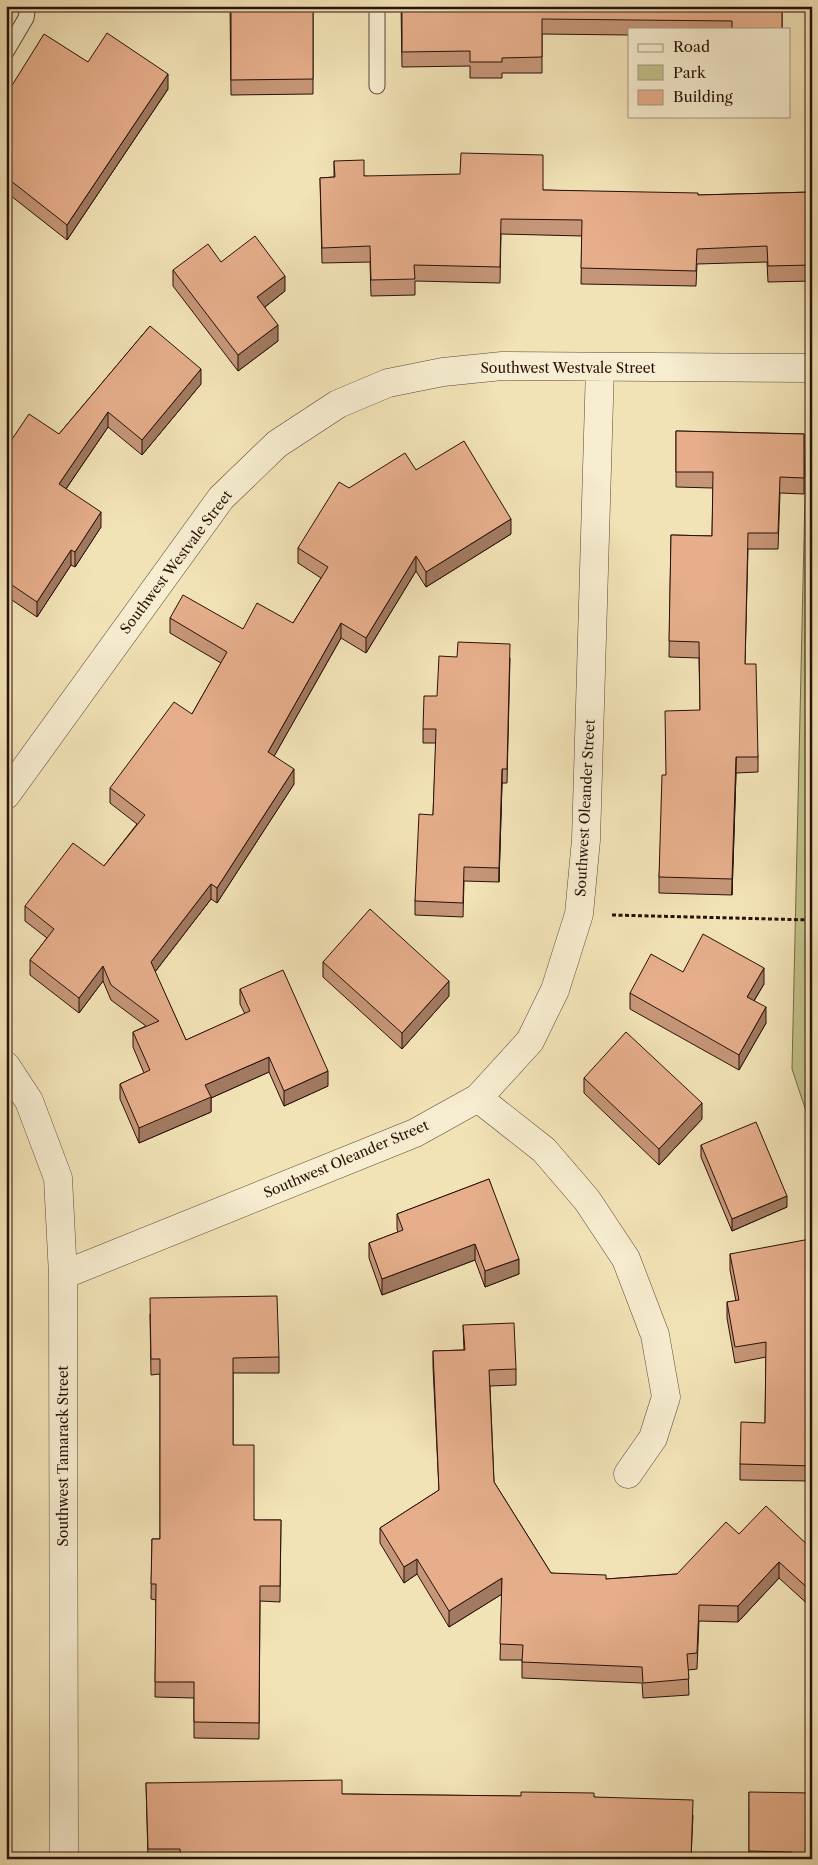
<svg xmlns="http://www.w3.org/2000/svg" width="818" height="1865" font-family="'Libre Caslon Text',serif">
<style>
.green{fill:#c2c189;stroke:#756948}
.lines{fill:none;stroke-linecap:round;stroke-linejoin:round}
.lane-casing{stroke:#5a4634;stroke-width:17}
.street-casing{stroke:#5a4634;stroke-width:29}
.path{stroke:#281108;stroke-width:3;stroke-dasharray:4 2.5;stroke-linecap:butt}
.lane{stroke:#f7edd0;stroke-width:15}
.street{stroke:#f7edd0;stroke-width:28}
.wall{fill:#c69678;stroke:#281108}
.shaded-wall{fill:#a17a61;stroke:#281108}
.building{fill:#e6ae8b;stroke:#281108}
.labels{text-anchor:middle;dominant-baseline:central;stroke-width:5;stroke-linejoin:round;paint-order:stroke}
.street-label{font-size:14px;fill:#281108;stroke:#f7edd0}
</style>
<rect width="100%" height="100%" fill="#f2e3b7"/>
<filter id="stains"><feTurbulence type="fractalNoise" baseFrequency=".004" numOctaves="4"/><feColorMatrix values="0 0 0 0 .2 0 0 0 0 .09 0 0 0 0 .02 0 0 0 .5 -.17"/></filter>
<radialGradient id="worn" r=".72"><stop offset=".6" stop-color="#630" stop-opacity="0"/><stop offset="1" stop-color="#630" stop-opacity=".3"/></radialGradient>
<path class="green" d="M 807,406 L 812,406 L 812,1129 L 792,1069 Z"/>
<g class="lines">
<g class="lane-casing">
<path id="lane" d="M 377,6 L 377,86
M 6,52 L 26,18 L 28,6"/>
</g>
<g class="street-casing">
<path id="street" d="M 6,795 L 221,498 L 277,444 L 338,404 L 388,383 L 443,372 L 502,366 L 812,368
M 6,1066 L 29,1101 L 58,1178 L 63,1275 L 64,1859
M 478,1098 L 544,1150 L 587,1200 L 626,1259 L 655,1335 L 666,1397 L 653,1438 L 628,1474
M 63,1275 L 415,1133 L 478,1098 L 530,1041 L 555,990 L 579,914 L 586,840 L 600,367"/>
</g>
<path class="path" d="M 612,915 L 812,920"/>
<use href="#lane" class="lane"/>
<use href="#street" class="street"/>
</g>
<path class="wall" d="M 230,6 L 313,6 L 313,94 L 231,95 Z
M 401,6 L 782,6 L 782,29 L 629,29 L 629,35 L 542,34 L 542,73 L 502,73 L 502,78 L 470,78 L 470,66 L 402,67 Z
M 168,89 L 67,240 L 6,192 L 6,95 Z
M 334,161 L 364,176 L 543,190 L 698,195 L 812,192 L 812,281 L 768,282 L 767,262 L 697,264 L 696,286 L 581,284 L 582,236 L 501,234 L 500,283 L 415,281 L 415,295 L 371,296 L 370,262 L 322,263 L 320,178 L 334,177 Z
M 221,262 L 285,291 L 265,307 L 278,341 L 238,371 L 173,286 L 173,270 Z
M 150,326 L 201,384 L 142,455 L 108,427 L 66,489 L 101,527 L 75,567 L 71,565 L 37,617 L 6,596 L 6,448 L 59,434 Z
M 676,431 L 804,434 L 804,494 L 780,493 L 778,549 L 748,549 L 745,664 L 758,757 L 758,772 L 736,773 L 732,895 L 659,893 L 659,877 L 666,775 L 700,710 L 699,658 L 669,657 L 671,535 L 712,536 L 713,488 L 676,487 Z
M 416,470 L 511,534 L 426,587 L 416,571 L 366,653 L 341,638 L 274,756 L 294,784 L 217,903 L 211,899 L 155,972 L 186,1040 L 245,1014 L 240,1004 L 240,989 L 328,1086 L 284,1106 L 269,1072 L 211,1098 L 211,1112 L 139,1143 L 120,1099 L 120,1084 L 144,1073 L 133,1047 L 133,1032 L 146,1026 L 111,1000 L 103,981 L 79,1013 L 30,975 L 30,960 L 47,938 L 25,921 L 25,906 L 104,866 L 137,824 L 110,803 L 110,788 L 192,714 L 221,663 L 170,633 L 170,618 L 243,629 L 293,623 L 321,578 L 298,563 L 298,548 L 349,488 Z
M 510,658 L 507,783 L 502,783 L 499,882 L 464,881 L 463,917 L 415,915 L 415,901 L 433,815 L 436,743 L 423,743 L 423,729 Z
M 323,962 L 449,996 L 402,1049 L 323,977 Z
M 683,972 L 764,984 L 754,1001 L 766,1023 L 739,1070 L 630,1009 L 630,993 Z
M 584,1078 L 702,1119 L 659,1165 L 584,1093 Z
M 701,1145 L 787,1207 L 732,1231 L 701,1157 Z
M 489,1179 L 519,1274 L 485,1287 L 475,1260 L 382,1295 L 369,1258 L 369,1243 L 398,1232 L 397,1229 L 397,1214 Z
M 812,1246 L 812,1481 L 740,1480 L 740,1464 L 765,1423 L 766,1357 L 735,1363 L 727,1318 L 727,1302 L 736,1301 L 730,1270 L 730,1254 Z
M 150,1314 L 279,1357 L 279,1373 L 233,1373 L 233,1445 L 254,1520 L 281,1520 L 280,1602 L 260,1601 L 259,1739 L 194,1738 L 194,1698 L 155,1697 L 156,1600 L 151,1599 L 152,1539 L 160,1539 L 160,1374 L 151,1375 Z
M 463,1325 L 516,1369 L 516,1385 L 490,1386 L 494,1482 L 551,1573 L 606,1579 L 677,1574 L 739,1534 L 812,1549 L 812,1608 L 779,1578 L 738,1622 L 699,1621 L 697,1669 L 688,1670 L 689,1695 L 643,1698 L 642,1683 L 522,1678 L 522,1660 L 500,1660 L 502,1594 L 449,1627 L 417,1574 L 404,1583 L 380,1543 L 380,1528 L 439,1490 L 433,1367 L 433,1351 L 464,1350 Z
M 146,1783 L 342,1794 L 594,1797 L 693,1815 L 691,1859 L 148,1859 Z
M 749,1792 L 812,1859 L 749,1859 Z"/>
<path class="shaded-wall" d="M 168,74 L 168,89 L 67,240 L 67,225 Z
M 285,276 L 285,291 L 257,313 L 257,297 Z
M 278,325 L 278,341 L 238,371 L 238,355 Z
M 201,369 L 201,384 L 142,455 L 142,440 Z
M 108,412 L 108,427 L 59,499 L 59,484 Z
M 101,512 L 101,527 L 75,567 L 75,552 Z
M 511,519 L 511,534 L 426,587 L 426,572 Z
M 71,550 L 71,565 L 37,617 L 37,602 Z
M 416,556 L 416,571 L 366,653 L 366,638 Z
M 341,623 L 341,638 L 268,767 L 268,752 Z
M 736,757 L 736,773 L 732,895 L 732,879 Z
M 294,769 L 294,784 L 217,903 L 217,888 Z
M 502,769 L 502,783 L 499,882 L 499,868 Z
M 211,884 L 211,899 L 151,977 L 151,962 Z
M 103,966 L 103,981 L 79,1013 L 79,998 Z
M 764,968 L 764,984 L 747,1012 L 747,997 Z
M 449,981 L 449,996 L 402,1049 L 402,1033 Z
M 766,1007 L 766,1023 L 739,1070 L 739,1055 Z
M 269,1057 L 269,1072 L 211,1098 L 211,1112 L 139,1143 L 139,1128 L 205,1085 Z
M 328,1071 L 328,1086 L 284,1106 L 284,1091 Z
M 702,1103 L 702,1119 L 659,1165 L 659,1149 Z
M 787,1196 L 787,1207 L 732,1231 L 732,1219 Z
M 475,1244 L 475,1260 L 382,1295 L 382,1279 Z
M 519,1259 L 519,1274 L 485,1287 L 485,1271 Z
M 417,1559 L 417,1574 L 404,1583 L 404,1567 Z
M 779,1562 L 779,1578 L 738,1622 L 738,1606 Z
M 502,1578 L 502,1594 L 449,1627 L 449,1611 Z"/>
<path class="building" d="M 231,6 L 313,6 L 313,79 L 231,80 Z
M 402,6 L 782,6 L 782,29 L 732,29 L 732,21 L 542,19 L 542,57 L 502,58 L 502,62 L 470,62 L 470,51 L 402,52 Z
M 107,33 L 168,74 L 67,225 L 6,177 L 6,95 L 44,34 L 88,62 Z
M 461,153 L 543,155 L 543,190 L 698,193 L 698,195 L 812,192 L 812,265 L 768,266 L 767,246 L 697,249 L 696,271 L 581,268 L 582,220 L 501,219 L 500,267 L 414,265 L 415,279 L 371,280 L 370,246 L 322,248 L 320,178 L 335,177 L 334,161 L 364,160 L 364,176 L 460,174 Z
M 255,236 L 285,276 L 257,297 L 278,325 L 238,355 L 173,270 L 208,244 L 221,262 Z
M 150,326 L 201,369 L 142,440 L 108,412 L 59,484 L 101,512 L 75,552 L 71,550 L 37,602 L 6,581 L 6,448 L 29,414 L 59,434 Z
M 676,431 L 804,434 L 804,478 L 780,477 L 778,533 L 748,533 L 745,664 L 756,664 L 758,757 L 736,757 L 732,879 L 659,877 L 662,775 L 666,775 L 665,711 L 700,710 L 699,642 L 669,641 L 671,535 L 712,536 L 713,472 L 676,472 Z
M 464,441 L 511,519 L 426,572 L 416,556 L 366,638 L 341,623 L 268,752 L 294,769 L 217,888 L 211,884 L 151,962 L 186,1040 L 250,1011 L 240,989 L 283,970 L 328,1071 L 284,1091 L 269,1057 L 205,1085 L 211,1097 L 139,1128 L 120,1084 L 150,1070 L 133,1032 L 159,1021 L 111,985 L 103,966 L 79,998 L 30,960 L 54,929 L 25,906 L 73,843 L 104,866 L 145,815 L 110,788 L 174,702 L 192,714 L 227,652 L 170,618 L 183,595 L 243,629 L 257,603 L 293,623 L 328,567 L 298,548 L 339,482 L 349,488 L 405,453 L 416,470 Z
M 458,642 L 510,644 L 507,769 L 502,769 L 499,868 L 464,867 L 463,903 L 415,901 L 419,814 L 433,815 L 436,729 L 423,729 L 424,696 L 437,696 L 439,656 L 457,657 Z
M 370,909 L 449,981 L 402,1033 L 323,962 Z
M 703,934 L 764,968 L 747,997 L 766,1007 L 739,1055 L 630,993 L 651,954 L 683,972 Z
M 626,1032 L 702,1103 L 659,1149 L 584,1078 Z
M 756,1122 L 787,1196 L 732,1219 L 701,1145 Z
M 489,1179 L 519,1259 L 485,1271 L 475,1244 L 382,1279 L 369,1243 L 403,1230 L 397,1214 Z
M 810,1239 L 812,1246 L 812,1466 L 740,1464 L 741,1422 L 765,1423 L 766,1342 L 735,1347 L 727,1302 L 739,1300 L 730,1254 Z
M 277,1296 L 279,1357 L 233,1358 L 233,1445 L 254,1445 L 254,1520 L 281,1520 L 280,1586 L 260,1586 L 259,1723 L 194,1722 L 194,1682 L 155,1682 L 156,1584 L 151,1584 L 152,1539 L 160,1539 L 160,1359 L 151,1359 L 150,1298 Z
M 514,1323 L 516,1369 L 489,1370 L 494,1482 L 551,1573 L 606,1575 L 606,1579 L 677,1574 L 726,1522 L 739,1534 L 766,1506 L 812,1549 L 812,1592 L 779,1562 L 738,1606 L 699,1605 L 697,1653 L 687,1654 L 689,1679 L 643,1683 L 642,1667 L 522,1662 L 523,1645 L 500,1644 L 502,1578 L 449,1611 L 417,1559 L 404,1567 L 380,1528 L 439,1490 L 433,1351 L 465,1350 L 463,1325 Z
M 342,1780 L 342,1794 L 521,1796 L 521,1792 L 594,1793 L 594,1797 L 693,1800 L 691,1859 L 385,1859 L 385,1858 L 343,1859 L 181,1859 L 180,1849 L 148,1849 L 146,1783 Z
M 749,1792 L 812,1793 L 812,1859 L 792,1859 L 792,1852 L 749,1851 Z"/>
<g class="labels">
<g class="street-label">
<text x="568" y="368">Southwest Westvale Street</text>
<text transform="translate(176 562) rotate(-53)">Southwest Westvale Street</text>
<text transform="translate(585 808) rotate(-87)">Southwest Oleander Street</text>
<text transform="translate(346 1159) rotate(-23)">Southwest Oleander Street</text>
<text transform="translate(63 1456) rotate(-90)">Southwest Tamarack Street</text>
</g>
</g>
<rect width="818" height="1865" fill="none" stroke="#f2e3b7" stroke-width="25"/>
<rect x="8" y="8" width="803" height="1850" fill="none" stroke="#281108" stroke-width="2.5"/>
<rect x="12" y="12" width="793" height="1840" fill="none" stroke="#281108"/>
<rect x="628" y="28" width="162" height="90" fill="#f7edd0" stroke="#a49580"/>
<rect x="638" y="44" width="25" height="8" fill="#f7edd0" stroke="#a49580"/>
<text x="673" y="52" font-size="15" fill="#281108">Road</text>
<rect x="638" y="65" width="25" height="15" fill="#c2c189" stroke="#a49580"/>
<text x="673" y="78" font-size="15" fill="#281108">Park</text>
<rect x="638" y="90" width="25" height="15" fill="#e6ae8b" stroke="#a49580"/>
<text x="673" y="102" font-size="15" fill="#281108">Building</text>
<rect width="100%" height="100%" filter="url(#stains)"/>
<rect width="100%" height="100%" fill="url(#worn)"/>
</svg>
